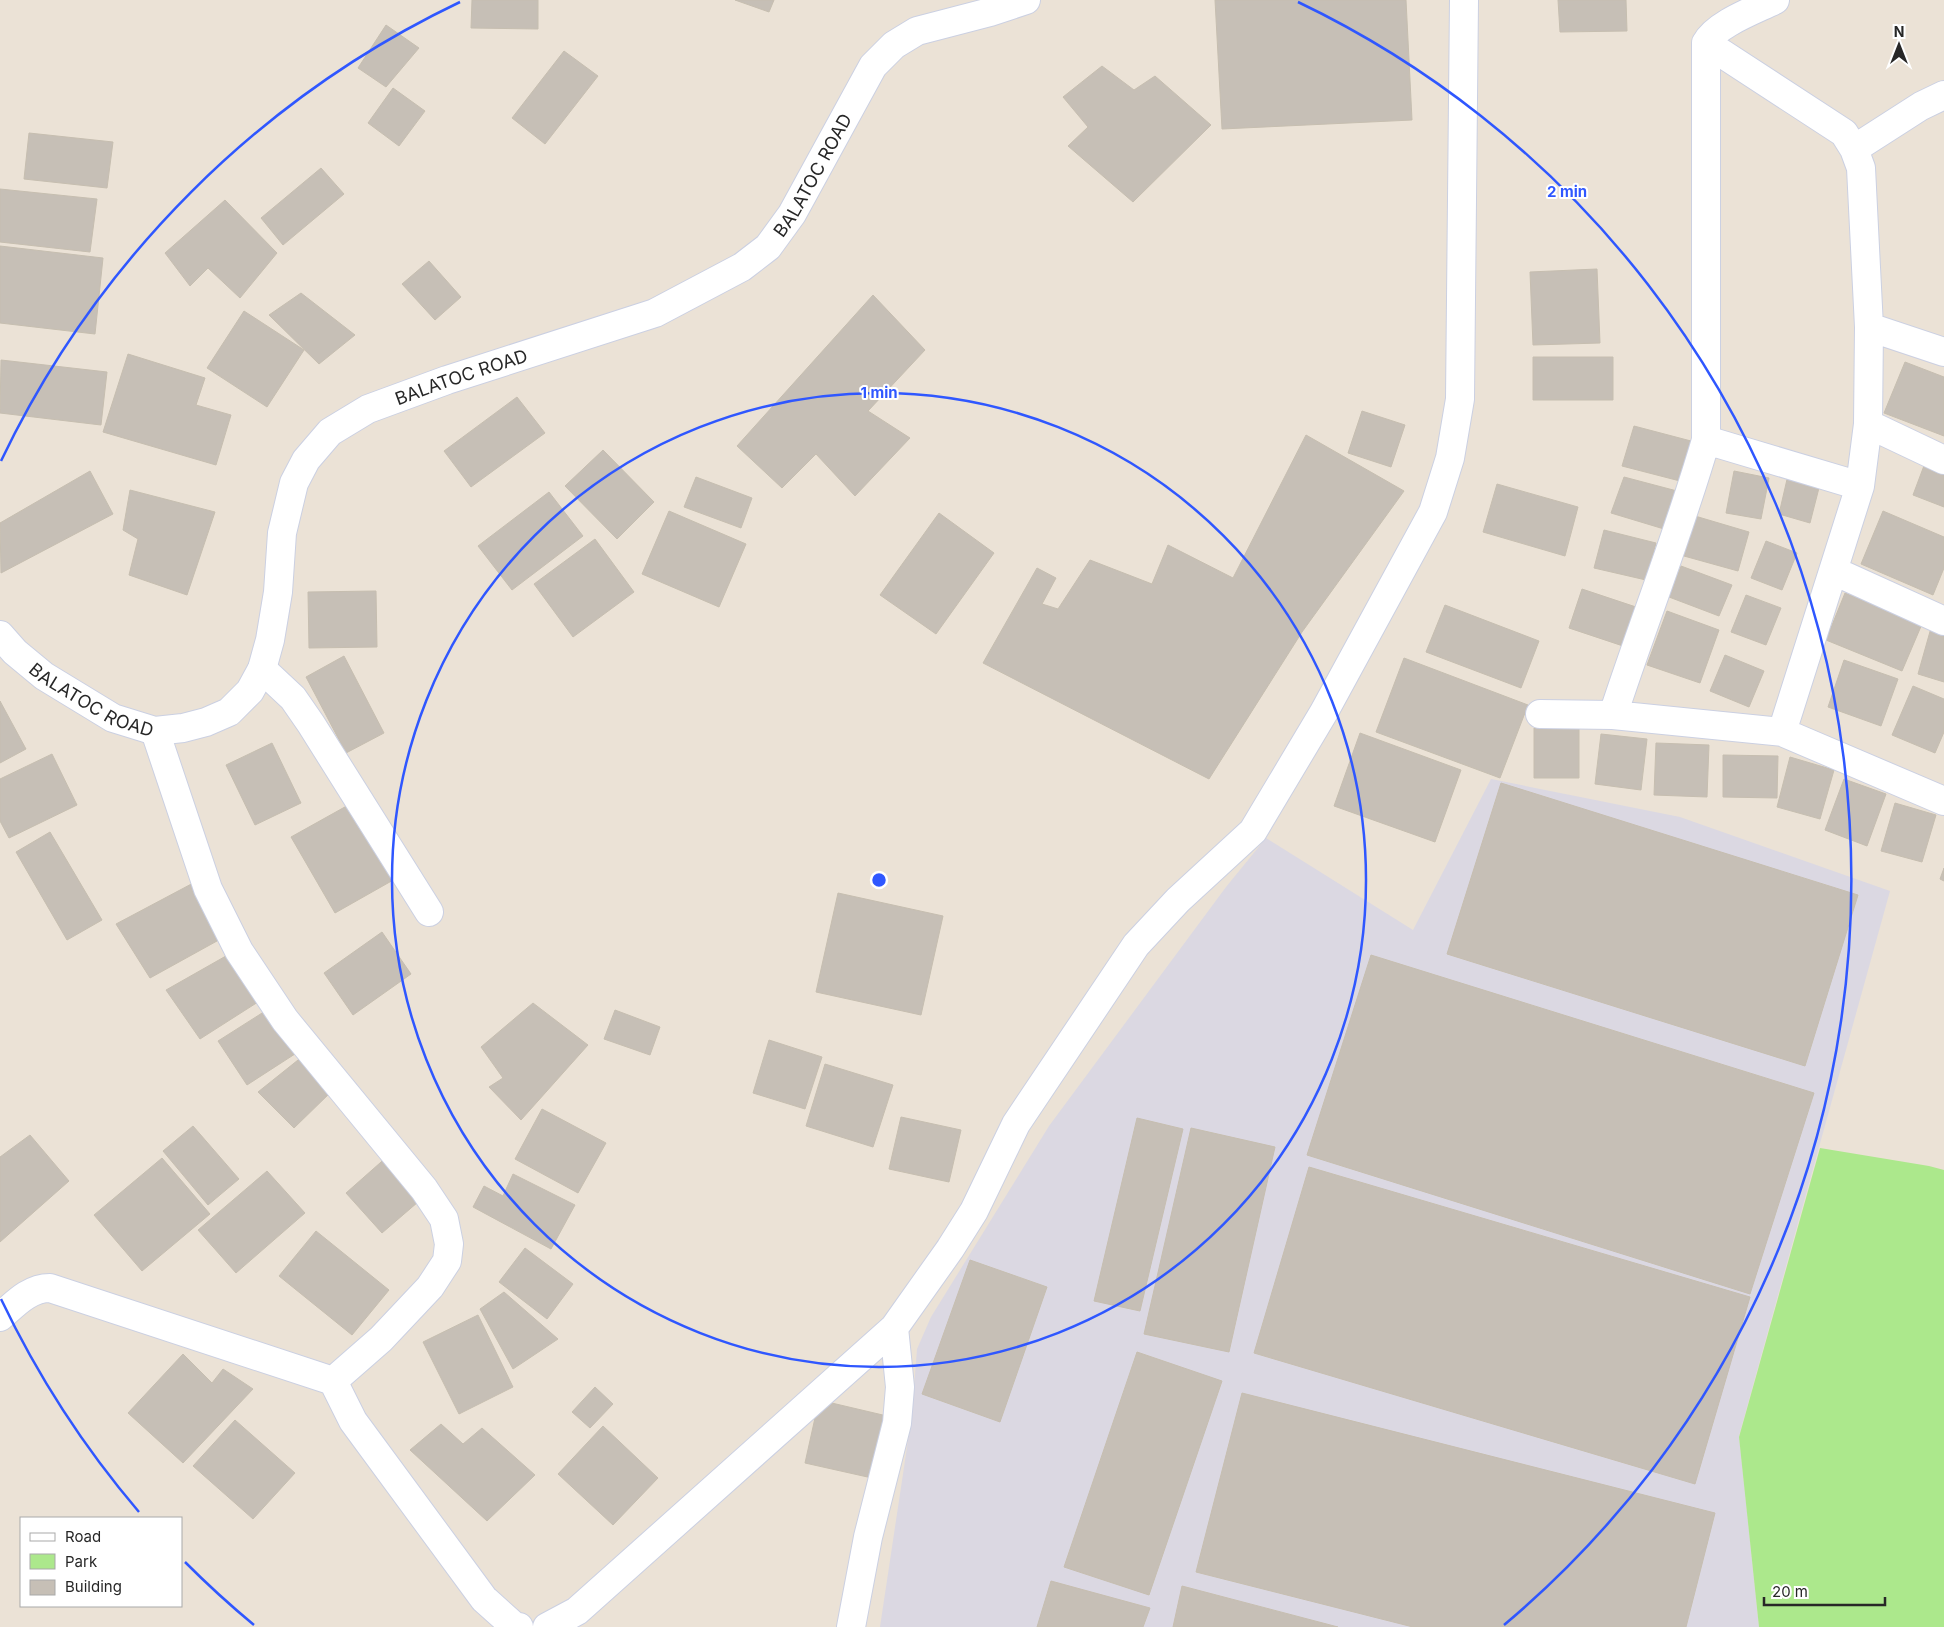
<svg xmlns="http://www.w3.org/2000/svg" width="1944" height="1627" font-family="Inter,sans-serif">
<style>
.industrial{fill:#dbd8e2}
.green{fill:#ace88c}
.building{fill:#c6bfb6;stroke:#c6beb0}
.lines{fill:none;stroke-linecap:round;stroke-linejoin:round}
.street-casing{stroke:#cbd0e2;stroke-width:30}
.secondary-casing{stroke:#cbd0e2;stroke-width:30}
.street{stroke:#fff;stroke-width:28}
.secondary{stroke:#fff;stroke-width:28}
.ring{fill:none;stroke:#2f57ff;stroke-width:2.5}
.labels{text-anchor:middle;dominant-baseline:central;stroke-width:4;stroke-linejoin:round;paint-order:stroke}
.street-label{font-size:18px;fill:#272727;stroke:#fff}
.centre{fill:#2f57ff;stroke:#fff;stroke-width:2.5}
.ring-label{font-size:15px;text-anchor:middle;font-weight:bold;fill:#2f57ff;stroke:#fff;stroke-width:4;stroke-linejoin:round;paint-order:stroke}
</style>
<rect width="100%" height="100%" fill="#ebe2d6"/>
<path class="industrial" d="M 1491,779 L 1680,817 L 1890,891 L 1739,1436 L 1759,1627 L 880,1627 L 912,1414 L 917,1349 L 931,1317 L 1049,1126 L 1226,887 L 1266,838 L 1413,930 Z"/>
<path class="green" d="M 1820,1148 L 1929,1166 L 1944,1170 L 1944,1627 L 1759,1627 L 1739,1437 Z"/>
<path class="building" d="M 472,0 L 538,0 L 538,29 L 471,28 Z
M 735,0 L 774,0 L 769,12 Z
M 1215,0 L 1406,0 L 1412,120 L 1222,129 Z
M 1558,0 L 1626,0 L 1627,31 L 1560,32 Z
M 386,25 L 419,48 L 386,87 L 358,68 Z
M 564,51 L 598,76 L 545,144 L 512,118 Z
M 1102,66 L 1134,90 L 1155,76 L 1211,125 L 1133,202 L 1068,146 L 1088,127 L 1063,97 Z
M 393,88 L 425,111 L 399,146 L 368,123 Z
M 29,133 L 113,142 L 107,188 L 24,179 Z
M 321,168 L 344,194 L 283,245 L 261,218 Z
M 0,189 L 97,199 L 90,252 L 0,242 Z
M 225,200 L 277,253 L 240,298 L 208,268 L 190,286 L 165,253 Z
M 0,246 L 103,258 L 95,334 L 0,323 Z
M 429,261 L 461,297 L 435,320 L 402,284 Z
M 1597,269 L 1600,343 L 1533,345 L 1530,272 Z
M 301,293 L 355,335 L 319,364 L 269,315 Z
M 873,295 L 925,350 L 868,411 L 910,438 L 855,496 L 816,454 L 782,488 L 737,446 Z
M 244,311 L 304,350 L 267,407 L 207,368 Z
M 128,354 L 205,378 L 196,405 L 231,415 L 216,465 L 103,432 Z
M 1533,357 L 1613,357 L 1613,400 L 1533,400 Z
M 1,360 L 107,372 L 101,425 L 0,413 Z
M 1905,362 L 1944,377 L 1944,436 L 1884,413 Z
M 517,397 L 545,433 L 471,487 L 444,451 Z
M 1362,411 L 1405,425 L 1391,467 L 1348,453 Z
M 1634,426 L 1691,441 L 1680,481 L 1622,466 Z
M 1306,435 L 1404,491 L 1302,632 L 1209,779 L 983,663 L 1037,568 L 1056,578 L 1042,604 L 1058,609 L 1090,560 L 1152,584 L 1168,545 L 1233,578 Z
M 603,450 L 654,502 L 617,539 L 565,486 Z
M 1925,463 L 1944,470 L 1944,507 L 1913,495 Z
M 90,471 L 113,514 L 1,573 L 0,523 Z
M 1734,471 L 1769,478 L 1761,519 L 1726,513 Z
M 1788,475 L 1820,484 L 1810,523 L 1779,514 Z
M 696,477 L 752,498 L 741,528 L 684,507 Z
M 1624,477 L 1677,491 L 1664,529 L 1611,513 Z
M 1497,484 L 1578,507 L 1565,556 L 1483,532 Z
M 130,490 L 215,512 L 187,595 L 129,575 L 138,539 L 123,530 Z
M 549,492 L 583,536 L 512,590 L 478,546 Z
M 669,511 L 746,544 L 719,607 L 642,574 Z
M 1883,511 L 1944,537 L 1944,568 L 1933,595 L 1861,564 Z
M 939,513 L 994,553 L 936,634 L 880,595 Z
M 1695,516 L 1749,532 L 1738,571 L 1684,556 Z
M 1604,530 L 1656,543 L 1646,580 L 1594,568 Z
M 595,539 L 634,592 L 573,637 L 534,584 Z
M 1766,541 L 1797,553 L 1782,590 L 1751,578 Z
M 1681,566 L 1732,585 L 1719,616 L 1669,597 Z
M 1582,589 L 1636,607 L 1623,646 L 1569,628 Z
M 376,591 L 377,647 L 309,648 L 308,592 Z
M 1845,593 L 1922,624 L 1902,671 L 1826,640 Z
M 1746,595 L 1781,608 L 1766,645 L 1731,632 Z
M 1445,605 L 1539,641 L 1521,688 L 1426,652 Z
M 1667,611 L 1719,630 L 1700,683 L 1647,665 Z
M 1931,628 L 1944,632 L 1944,682 L 1918,674 Z
M 1725,655 L 1764,671 L 1749,707 L 1710,691 Z
M 344,656 L 384,733 L 346,753 L 306,677 Z
M 1404,658 L 1528,705 L 1500,778 L 1376,732 Z
M 1844,660 L 1898,679 L 1881,726 L 1828,707 Z
M 1913,686 L 1944,699 L 1944,732 L 1935,753 L 1892,735 Z
M 0,701 L 26,749 L 0,763 Z
M 1534,728 L 1579,728 L 1579,778 L 1534,778 Z
M 1360,733 L 1461,770 L 1435,842 L 1334,806 Z
M 1601,734 L 1647,739 L 1641,790 L 1595,784 Z
M 272,743 L 301,803 L 255,825 L 226,765 Z
M 1656,743 L 1709,745 L 1707,797 L 1654,795 Z
M 52,754 L 77,805 L 9,838 L 0,821 L 0,779 Z
M 1723,755 L 1778,756 L 1777,798 L 1723,797 Z
M 1790,757 L 1834,770 L 1820,819 L 1777,807 Z
M 1844,779 L 1886,794 L 1867,846 L 1825,830 Z
M 1501,783 L 1858,895 L 1805,1066 L 1447,954 Z
M 352,803 L 395,879 L 335,913 L 291,837 Z
M 1895,803 L 1936,815 L 1922,862 L 1881,851 Z
M 50,832 L 102,920 L 67,940 L 16,852 Z
M 1944,868 L 1944,881 L 1940,879 Z
M 197,881 L 226,936 L 150,978 L 116,924 Z
M 838,893 L 943,916 L 921,1015 L 816,992 Z
M 382,932 L 411,974 L 353,1015 L 324,973 Z
M 233,952 L 258,1002 L 200,1039 L 166,990 Z
M 1371,955 L 1814,1093 L 1750,1294 L 1307,1155 Z
M 533,1003 L 588,1045 L 521,1120 L 489,1087 L 503,1078 L 481,1047 Z
M 270,1008 L 298,1052 L 247,1085 L 218,1041 Z
M 615,1010 L 660,1027 L 650,1055 L 604,1039 Z
M 769,1040 L 822,1057 L 805,1109 L 753,1093 Z
M 303,1056 L 332,1091 L 294,1128 L 258,1092 Z
M 825,1064 L 893,1085 L 873,1147 L 806,1126 Z
M 542,1109 L 606,1143 L 578,1193 L 515,1159 Z
M 901,1117 L 961,1130 L 949,1182 L 889,1169 Z
M 1137,1118 L 1183,1129 L 1140,1311 L 1094,1301 Z
M 193,1126 L 239,1179 L 208,1205 L 163,1151 Z
M 1191,1128 L 1275,1147 L 1229,1352 L 1144,1334 Z
M 30,1135 L 69,1181 L 0,1242 L 0,1157 Z
M 389,1155 L 425,1196 L 382,1233 L 346,1193 Z
M 162,1158 L 210,1214 L 142,1271 L 94,1215 Z
M 1309,1167 L 1750,1297 L 1695,1484 L 1254,1353 Z
M 267,1171 L 305,1213 L 236,1273 L 198,1230 Z
M 513,1174 L 575,1205 L 551,1249 L 473,1207 L 484,1186 L 503,1196 Z
M 316,1231 L 389,1290 L 352,1335 L 279,1276 Z
M 525,1248 L 573,1284 L 547,1319 L 499,1282 Z
M 970,1260 L 1047,1287 L 1000,1422 L 922,1394 Z
M 504,1292 L 558,1339 L 513,1369 L 480,1309 Z
M 478,1315 L 513,1387 L 459,1414 L 423,1342 Z
M 1137,1352 L 1222,1381 L 1149,1595 L 1064,1567 Z
M 183,1354 L 212,1383 L 223,1369 L 253,1389 L 183,1463 L 128,1413 Z
M 595,1387 L 613,1404 L 590,1428 L 572,1412 Z
M 1242,1393 L 1715,1513 L 1686,1627 L 1413,1627 L 1196,1572 Z
M 819,1400 L 887,1416 L 872,1478 L 805,1463 Z
M 235,1420 L 295,1473 L 253,1519 L 193,1466 Z
M 441,1424 L 463,1444 L 482,1428 L 535,1475 L 487,1521 L 410,1450 Z
M 603,1426 L 658,1478 L 613,1525 L 558,1474 Z
M 1051,1581 L 1150,1608 L 1143,1627 L 1037,1627 Z
M 1182,1586 L 1338,1627 L 1173,1627 Z"/>
<g class="lines">
<g class="street-casing">
<path id="street" d="M 1706,43 C 1716,24 1755,10 1775,0
M 1854,149 L 1921,106 L 1944,95
M 1869,327 L 1944,352
M 1868,424 L 1944,460
M 1706,440 L 1706,43 L 1844,133 L 1854,149 L 1861,168 L 1869,327 L 1868,424 L 1860,486 L 1782,732
M 1834,571 L 1944,621
M 262,669 L 293,698 L 311,724 L 429,912
M 1540,714 L 1613,715 L 1782,732 L 1944,801
M 1613,715 C 1643,623 1679,533 1706,440 L 1860,486
M 155,731 L 208,889 L 239,951 L 285,1020 L 424,1189 L 444,1219 L 449,1244 L 447,1261 L 430,1287 L 381,1339 L 333,1381
M 0,1317 C 15,1304 29,1288 50,1288 L 333,1381 L 353,1421 L 484,1599 L 514,1626 L 519,1627
M 547,1627 L 577,1611 L 894,1328 L 950,1249 L 974,1211 L 1016,1124 L 1136,945 L 1178,900 L 1253,831 L 1324,712 L 1433,512 L 1450,458 L 1460,399 L 1464,0
M 851,1627 L 868,1537 L 897,1423 L 900,1387 L 894,1328"/>
</g>
<g class="secondary-casing">
<g id="secondary">
<path id="s1" d="M 0,635 L 15,652 L 44,676 L 113,718 L 155,731 L 183,728 L 206,722 L 229,712 L 250,691 L 262,669 L 270,640 L 278,592 L 282,533 L 294,483 L 306,460 L 330,432 L 368,409 L 447,380 L 655,313 L 742,267 L 768,247 L 792,214 L 873,66 L 894,45 L 917,31 L 990,12 L 1026,0"/>
</g>
</g>
<use href="#street" class="street"/>
<use href="#secondary" class="secondary"/>
</g>
<g class="ring">
<circle cx="879" cy="880" r="487"/>
<path d="M254 1625A973 973 0 0 1 185 1562M139 1512A973 973 0 0 1 1 1299M1 461A973 973 0 0 1 460 2M1298 2A973 973 0 0 1 1504 1625"/>
</g>
<g class="labels">
<g class="street-label">
<text stroke="none"><textPath href="#s1" startOffset="1132">BALATOC ROAD</textPath></text>
<text stroke="none"><textPath href="#s1" startOffset="712">BALATOC ROAD</textPath></text>
<text stroke="none"><textPath href="#s1" startOffset="114">BALATOC ROAD</textPath></text>
</g>
</g>
<circle cx="879" cy="880" r="8" class="centre"/>
<g class="ring-label">
<text x="1567" y="197">2 min</text>
<text x="879" y="398">1 min</text>
</g>
<rect x="20" y="1517" width="162" height="90" fill="#ffffff" stroke="#a9a9a9"/>
<rect x="30" y="1533" width="25" height="8" fill="#ffffff" stroke="#a9a9a9"/>
<text x="65" y="1542" font-size="15" fill="#272727">Road</text>
<rect x="30" y="1554" width="25" height="15" fill="#ace88c" stroke="#a9a9a9"/>
<text x="65" y="1567" font-size="15" fill="#272727">Park</text>
<rect x="30" y="1580" width="25" height="15" fill="#c6bfb6" stroke="#a9a9a9"/>
<text x="65" y="1592" font-size="15" fill="#272727">Building</text>
<g transform="translate(1899 45)" stroke="#ffffff" stroke-width="4" paint-order="stroke">
<path d="M0-4L9 19L0 12L-9 19Z" fill="#272727"/>
<text y="-8" font-size="14" font-weight="bold" text-anchor="middle" fill="#272727">N</text>
</g>
<path d="M1764 1597v8h121v-8" fill="none" stroke="#272727" stroke-width="2.5"/>
<text x="1772" y="1597" font-size="15" fill="#272727" stroke="#ffffff" stroke-width="4" paint-order="stroke">20 m</text>
</svg>
